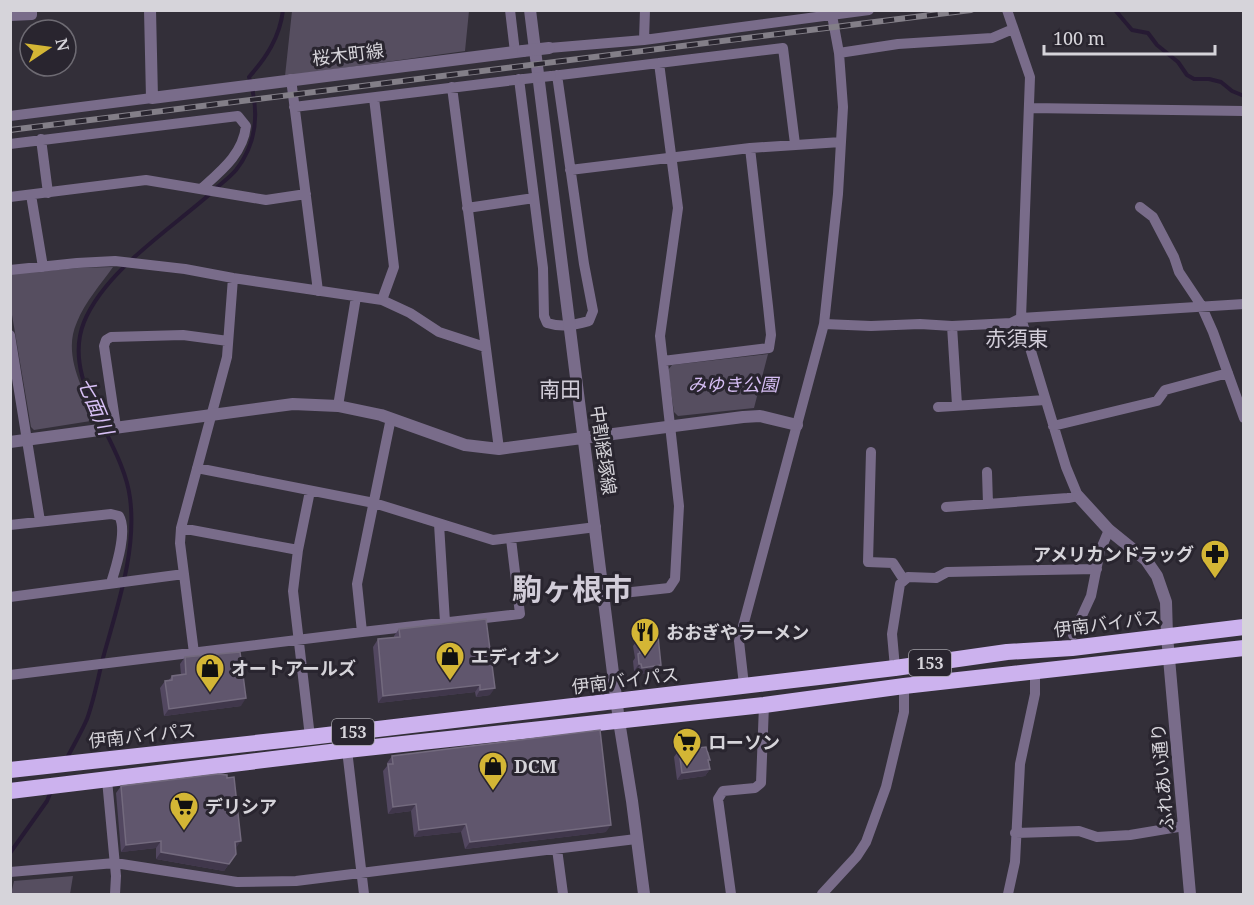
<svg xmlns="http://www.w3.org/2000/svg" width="1254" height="905" font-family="'Noto Serif','Noto Sans JP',serif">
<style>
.green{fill:#564e60}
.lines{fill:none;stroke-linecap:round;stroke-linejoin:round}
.stream{stroke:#261a33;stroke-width:4}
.minor{stroke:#796c8a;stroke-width:10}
.tertiary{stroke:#796c8a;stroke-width:12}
.trunk{stroke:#ccb2ee;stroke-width:16}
.rail-casing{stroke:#837f88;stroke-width:6}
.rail{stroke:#29252f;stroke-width:4;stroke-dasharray:11;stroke-linecap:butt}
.minor-bridge{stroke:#796c8a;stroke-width:10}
.tertiary-bridge{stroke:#796c8a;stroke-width:12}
.wall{fill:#524760}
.shaded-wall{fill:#40374b}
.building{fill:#60566d;stroke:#736a7e;stroke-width:1.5}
.labels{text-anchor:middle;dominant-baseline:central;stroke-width:6;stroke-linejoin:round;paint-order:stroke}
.shield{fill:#29252f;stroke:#a2a0a7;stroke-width:1.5}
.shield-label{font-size:16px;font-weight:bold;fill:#d6d4da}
.street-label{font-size:18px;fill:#d6d4da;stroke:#29252f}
.park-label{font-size:18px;font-style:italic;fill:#d5bdf3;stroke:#29252f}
.poi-label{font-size:18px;font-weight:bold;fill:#d6d4da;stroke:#29252f;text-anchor:start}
.water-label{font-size:20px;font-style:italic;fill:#d8c0f6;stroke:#29252f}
.quarter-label{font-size:21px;fill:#d2cdd9;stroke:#29252f}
.town-label{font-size:30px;font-weight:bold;fill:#d2cdd9;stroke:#29252f}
</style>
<rect width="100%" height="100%" fill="#332f39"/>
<path class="green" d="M 292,11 L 469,11 L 465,51 L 285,76 Z
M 113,267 C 101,284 85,302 77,322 C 62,354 83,391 97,420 L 34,430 L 31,427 L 11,309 L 10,274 L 78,268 Z
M 768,354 L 754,408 L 678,416 L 674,412 L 668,370 L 672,365 Z
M 73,876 L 70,894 L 11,894 L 14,881 Z"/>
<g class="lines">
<path class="stream" d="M 1115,10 L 1132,30 L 1148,33 L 1157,45 L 1178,62 L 1187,75 L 1194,79 L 1209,79 L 1221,82 L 1232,91 L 1244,96
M 215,189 C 222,183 230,177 236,170 C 258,142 259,109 249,77 C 266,58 280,37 283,10
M 66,760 C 73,746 81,733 87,719 C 94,700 98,678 103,658 C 117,607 137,551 130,498 C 123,440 60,382 84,322 C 105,271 169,230 210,194
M 10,853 L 47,801 L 51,791"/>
<path class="minor" d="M 510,10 L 515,52
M 10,16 L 32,15 L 32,10
M 644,40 L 645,10
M 549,48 L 644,40 L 869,10
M 839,53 L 898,44 L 992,38 L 1013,29
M 552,76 L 783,48 L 795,144
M 291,79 L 318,291
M 519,79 L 543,268 L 544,316 L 547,323 C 563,328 574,325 589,321 L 593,311 L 584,264 L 557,75
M 452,87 L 499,449
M 374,98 L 394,267 L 382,300
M 294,107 L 523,79
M 1029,108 L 1244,111
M 10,116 L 152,98
M 41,139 L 48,193
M 10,144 L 238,116 L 246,126 C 243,154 221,171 201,189
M 570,170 L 750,148 L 841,142
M 31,195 L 43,267
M 10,197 L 146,180 L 266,200 L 306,194
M 1140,207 L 1153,217 L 1174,257 L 1179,272 L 1201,305 L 1213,332 L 1244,418
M 467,208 L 534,198
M 10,270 L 77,263 L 115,261 L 185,269 L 233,278 L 382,300 L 410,313 L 439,332 L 485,347
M 824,324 L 871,326 L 920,324 L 952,326 L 1011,323 L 1021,318 L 1244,304
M 952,326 L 957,405
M 10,335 L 40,521
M 663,361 L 769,348 L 771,335 L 768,306 L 750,148
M 338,406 L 356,297
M 938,407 L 1045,400
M 1053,426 L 1157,401 L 1165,390 L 1228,373
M 116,427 L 104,346 L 106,340 L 111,337 L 183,335 L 228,341
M 871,452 L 868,562 L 893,563 L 904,580
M 197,468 L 374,503 L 493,540 L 596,527
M 987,472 L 988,504
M 310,491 L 298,550 L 293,591 L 310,737
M 946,507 L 1068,498 L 1078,496 L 1066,467 L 1021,318 L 1030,77 L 1007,10
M 439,524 L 445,622
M 10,525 L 111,514 L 119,516 C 128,531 116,567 111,583
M 181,528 L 298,550
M 604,595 L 669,588 L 675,579 L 679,506 L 660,336 L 678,208 L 659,63
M 10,597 L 184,574
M 362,632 L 357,584 L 391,418
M 1073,635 L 1091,596 L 1100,551 L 1109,530
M 194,653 L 180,543 L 181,528 L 227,357 L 233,278
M 895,668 L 892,634 L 900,584 L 908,577 L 936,578 L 947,572 L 1097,569
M 10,675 L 362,632 L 520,614 L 511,539
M 744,685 L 739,641 L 824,324 L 838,194 L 843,107 L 839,53 L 831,10
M 347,750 L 364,894
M 107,780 L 116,876 L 115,894
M 1015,833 L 1079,831 L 1097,837 L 1130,835 L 1184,826
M 557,849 L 563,894
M 10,872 L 115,863 L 237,882 L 296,881 L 636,839
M 731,894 L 718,799 L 723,791 L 755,788 L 761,783 L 764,705
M 822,894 L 857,856 L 866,842 L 886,787 L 904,712 L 904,686
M 1008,894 L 1015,862 L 1020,764 L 1035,694 L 1035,671"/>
<path class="tertiary" d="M 150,10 L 152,98 L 523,51
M 530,10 L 619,721 L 632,801 L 644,894
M 10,442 L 293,404 L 338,406 L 381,415 L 465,445 L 499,449 L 743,417 L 760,416 L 797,425
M 1078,496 L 1109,530 L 1146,560 L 1157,576 L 1166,602 L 1167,636 L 1190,894"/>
<path class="trunk" d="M 10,770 L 310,737 L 895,668 L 1007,652 L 1072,648 L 1244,627
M 10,791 L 347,750 L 764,705 L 904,686 L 1244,648"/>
<g class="rail-casing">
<path id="rail" d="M 10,130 L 971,10"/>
</g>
<use href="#rail" class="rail"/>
<path class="minor-bridge" d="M 524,79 L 551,76"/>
<path class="tertiary-bridge" d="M 523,51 L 549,48"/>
</g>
<path class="wall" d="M 486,619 L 490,695 L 476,697 L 475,692 L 378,703 L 373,647 L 378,639 L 394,637 L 394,636 L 399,629 Z
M 638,639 L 661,665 L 656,672 L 637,675 L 636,671 L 634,671 L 633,661 L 635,658 L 633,646 Z
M 185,657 L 241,706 L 164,716 L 160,688 L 165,681 L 168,681 L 172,676 L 181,675 L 180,664 Z
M 679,750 L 709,762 L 710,769 L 705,776 L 677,780 L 674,757 Z
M 392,756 L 606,832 L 465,849 L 461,832 L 414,837 L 411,811 L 388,814 L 383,771 L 387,766 L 387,763 Z
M 121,786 L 236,848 L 236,854 L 224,871 L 156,859 L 156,848 L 121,852 L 116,793 Z"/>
<path class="shaded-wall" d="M 639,664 L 641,664 L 636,671 L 634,671 Z
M 661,665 L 656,672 L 637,675 L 642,668 Z
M 480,685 L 475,692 L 378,703 L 383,696 Z
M 495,688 L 490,695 L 476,697 L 480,690 Z
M 246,698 L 241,706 L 164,716 L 169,709 Z
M 710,769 L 705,776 L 677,780 L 682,773 Z
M 416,804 L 411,811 L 388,814 L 393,807 Z
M 466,824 L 461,832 L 414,837 L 419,830 Z
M 611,825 L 606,832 L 465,849 L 470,842 Z
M 161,841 L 156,848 L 121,852 L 126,845 Z
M 241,841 L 236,848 L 230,850 L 235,842 Z
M 161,852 L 229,864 L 224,871 L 156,859 Z"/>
<path class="building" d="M 486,619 L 495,688 L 480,690 L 480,685 L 383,696 L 378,639 L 400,637 L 399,629 Z
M 658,636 L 661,665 L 642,668 L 641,664 L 639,664 L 638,654 L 640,653 L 638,639 Z
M 240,652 L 246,698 L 169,709 L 165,681 L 172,680 L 172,676 L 186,674 L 185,657 Z
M 600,730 L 611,825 L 470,842 L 466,824 L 419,830 L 416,804 L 393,807 L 388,764 L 393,764 L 392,756 Z
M 706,747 L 710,760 L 708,760 L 710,769 L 682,773 L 679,750 Z
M 218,774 L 227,775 L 227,778 L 234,777 L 241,841 L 235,842 L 236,854 L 229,864 L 161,852 L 161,841 L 126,845 L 121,786 Z"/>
<defs>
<g id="pharmacy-pin" transform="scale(1.5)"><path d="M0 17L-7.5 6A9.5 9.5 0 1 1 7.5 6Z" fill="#d4b635" stroke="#29252f"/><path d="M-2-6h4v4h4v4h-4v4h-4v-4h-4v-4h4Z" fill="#111"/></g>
<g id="restaurant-pin" transform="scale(1.5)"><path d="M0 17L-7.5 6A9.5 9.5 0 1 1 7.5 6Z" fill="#d4b635" stroke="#29252f"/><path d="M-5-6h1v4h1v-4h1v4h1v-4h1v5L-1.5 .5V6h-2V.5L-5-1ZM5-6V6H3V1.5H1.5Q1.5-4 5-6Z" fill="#111"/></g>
<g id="shop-pin" transform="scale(1.5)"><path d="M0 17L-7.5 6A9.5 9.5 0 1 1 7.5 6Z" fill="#d4b635" stroke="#29252f"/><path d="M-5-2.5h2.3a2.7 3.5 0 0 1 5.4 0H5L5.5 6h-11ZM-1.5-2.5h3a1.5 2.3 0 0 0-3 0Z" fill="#111"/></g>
<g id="supermarket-pin" transform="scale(1.5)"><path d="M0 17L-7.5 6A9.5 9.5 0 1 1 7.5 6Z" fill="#d4b635" stroke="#29252f"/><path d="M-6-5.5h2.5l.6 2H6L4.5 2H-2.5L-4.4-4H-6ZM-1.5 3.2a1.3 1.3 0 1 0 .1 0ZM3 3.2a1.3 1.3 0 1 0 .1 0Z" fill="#111"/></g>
</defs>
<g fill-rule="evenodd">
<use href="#pharmacy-pin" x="1215" y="554"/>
<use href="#restaurant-pin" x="645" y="632"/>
<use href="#shop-pin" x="450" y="656"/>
<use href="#shop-pin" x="210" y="668"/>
<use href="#supermarket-pin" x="687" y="742"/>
<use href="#shop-pin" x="493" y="766"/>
<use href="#supermarket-pin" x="184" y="806"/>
</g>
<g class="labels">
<g class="shield">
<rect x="909" y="650" width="42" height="26" rx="4.5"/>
<rect x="332" y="719" width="42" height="26" rx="4.5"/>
</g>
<g class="shield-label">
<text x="930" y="663">153</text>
<text x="353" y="732">153</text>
</g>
<g class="street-label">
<text transform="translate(348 54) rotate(-7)">桜木町線</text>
<text transform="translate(604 450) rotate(82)">中割経塚線</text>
<text transform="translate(1107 623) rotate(-7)">伊南バイパス</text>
<text transform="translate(625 680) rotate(-7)">伊南バイパス</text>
<text transform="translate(142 735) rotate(-6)">伊南バイパス</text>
<text transform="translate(1162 777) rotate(-95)">ふれあい通り</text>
</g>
<g class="park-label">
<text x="733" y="384">みゆき公園</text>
</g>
<g class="poi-label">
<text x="1194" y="554" text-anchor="end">アメリカンドラッグ</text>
<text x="666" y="632">おおぎやラーメン</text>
<text x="471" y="656">エディオン</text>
<text x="231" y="668">オートアールズ</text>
<text x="708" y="742">ローソン</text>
<text x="514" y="766">DCM</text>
<text x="205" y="806">デリシア</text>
</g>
<g class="water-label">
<text transform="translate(96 406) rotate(67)">七面川</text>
</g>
<g class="quarter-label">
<text x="1017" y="338">赤須東</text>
<text x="560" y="389">南田</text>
</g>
<g class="town-label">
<text x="572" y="588">駒ヶ根市</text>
</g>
</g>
<rect width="1254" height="905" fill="none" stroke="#d6d4da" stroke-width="24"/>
<g transform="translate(48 48) rotate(77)"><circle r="28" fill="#29252f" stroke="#6e6b73" stroke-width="1.5"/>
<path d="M0-4.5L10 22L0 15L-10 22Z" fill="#d4b635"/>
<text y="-9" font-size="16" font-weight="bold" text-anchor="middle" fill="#d6d4da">N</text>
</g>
<path d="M1044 45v9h171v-9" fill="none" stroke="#d6d4da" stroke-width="3"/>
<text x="1053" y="45" font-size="18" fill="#d6d4da" stroke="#29252f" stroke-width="4.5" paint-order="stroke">100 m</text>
</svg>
